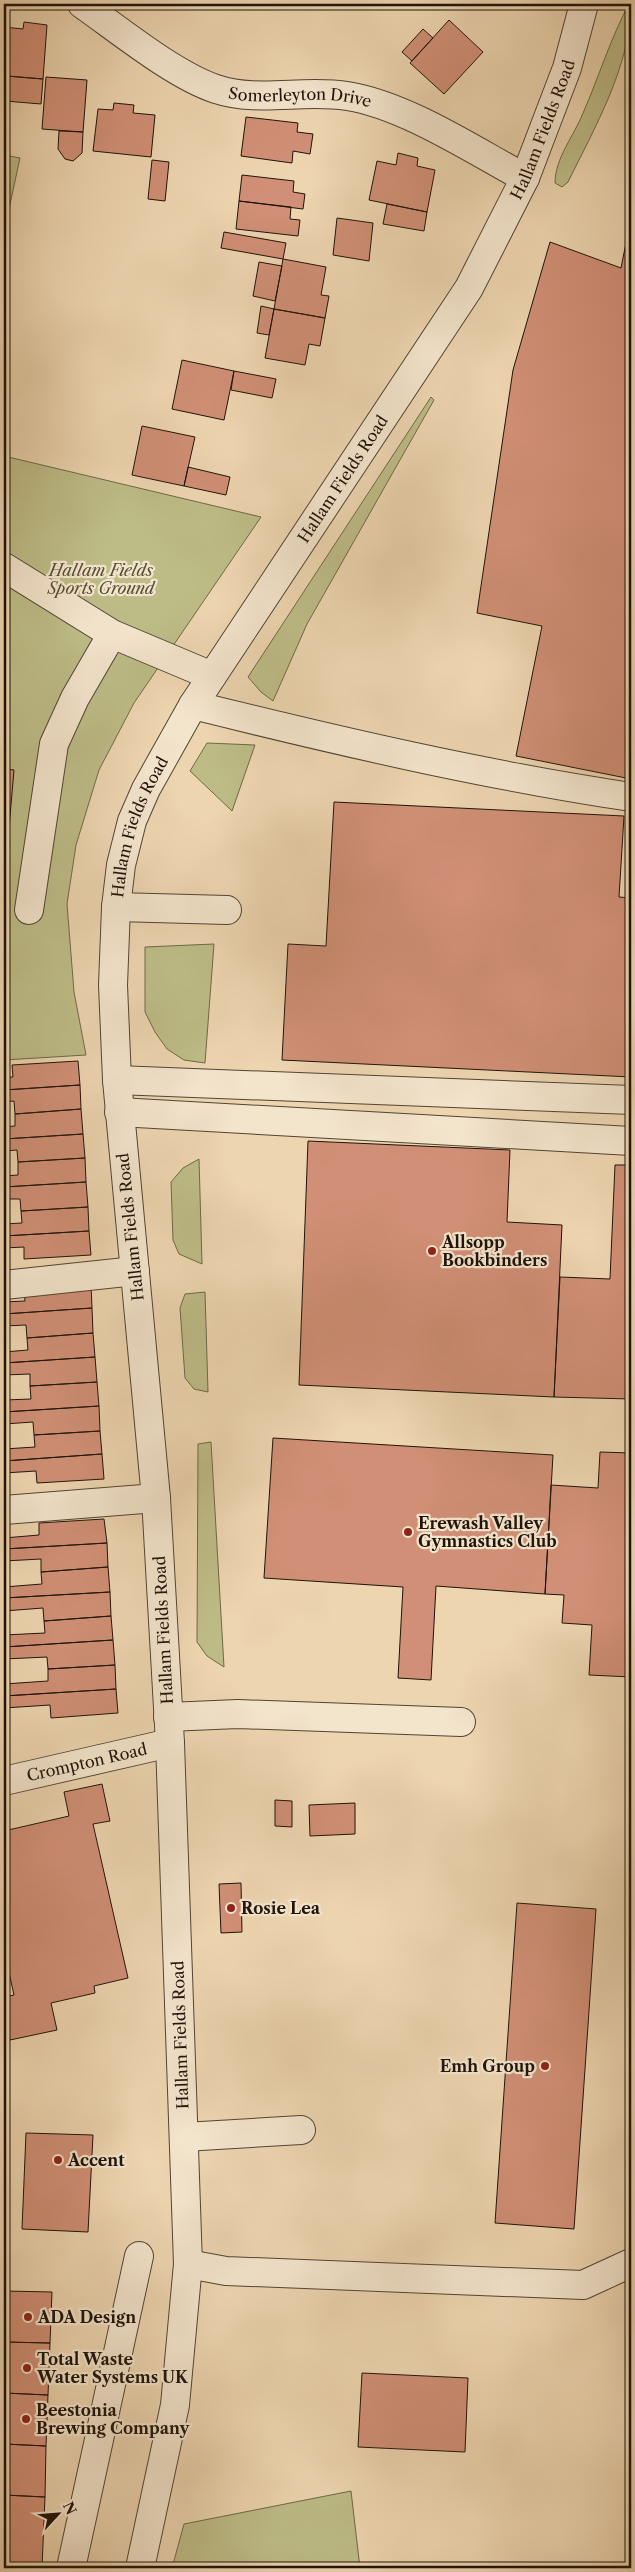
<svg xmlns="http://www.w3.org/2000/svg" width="635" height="2572" font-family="'Libre Caslon Text',serif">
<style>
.green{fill:#bdbc87;stroke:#6e6848}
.building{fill:#d08f76;stroke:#1f130a}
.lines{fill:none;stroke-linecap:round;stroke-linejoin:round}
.minor-casing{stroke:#524434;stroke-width:30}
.minor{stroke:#f3e4cc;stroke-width:28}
.poi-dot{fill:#8f2418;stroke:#f3e4cc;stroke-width:2}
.labels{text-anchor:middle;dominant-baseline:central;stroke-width:4.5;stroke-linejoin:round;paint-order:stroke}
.street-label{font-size:16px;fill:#1f130a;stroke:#f3e4cc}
.park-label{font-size:16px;font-style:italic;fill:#564e36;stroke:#f3e4cc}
.poi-label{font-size:16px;font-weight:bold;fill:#1f130a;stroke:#f3e4cc;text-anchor:start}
</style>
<rect width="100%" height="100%" fill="#edd5b0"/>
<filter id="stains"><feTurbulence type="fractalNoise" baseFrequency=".004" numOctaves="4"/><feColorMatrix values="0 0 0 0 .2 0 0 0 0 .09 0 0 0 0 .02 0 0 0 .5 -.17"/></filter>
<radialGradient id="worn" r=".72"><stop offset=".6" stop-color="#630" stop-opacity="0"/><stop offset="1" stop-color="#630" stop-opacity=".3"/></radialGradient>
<path class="green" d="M 629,4 L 631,4 C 631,65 594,129 568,182 L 562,187 L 555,183 C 555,158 574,136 583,113 C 599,77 610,39 629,4 Z
M 4,155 L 20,158 L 4,232 Z
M 431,397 L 434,400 L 307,624 L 273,701 L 261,692 L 248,677 Z
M 4,456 L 261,517 L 134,703 L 99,770 L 76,845 L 67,904 L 74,992 L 86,1055 L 4,1060 Z
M 207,743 L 255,745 L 232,811 L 190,771 Z
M 214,944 L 205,1063 L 184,1060 L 167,1049 L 155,1032 L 145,1012 L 145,947 Z
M 199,1159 L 202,1264 L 179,1254 L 173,1240 L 171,1182 L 183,1168 Z
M 205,1292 L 208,1392 L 194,1389 L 185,1378 L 180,1308 L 185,1294 Z
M 211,1442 L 224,1667 L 207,1656 L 197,1642 L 198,1444 Z
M 351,2491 L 360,2568 L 172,2568 L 184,2524 Z"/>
<path class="building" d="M 182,4 L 202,4 L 201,8 L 181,7 Z
M 449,20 L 483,52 L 444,94 L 410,63 Z
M 24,22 L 47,25 L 43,79 L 7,76 L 6,87 L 4,87 L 4,27 L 23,29 Z
M 423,29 L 433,38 L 412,61 L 402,52 Z
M 7,76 L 43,79 L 41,104 L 5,101 Z
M 46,77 L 87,80 L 83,132 L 42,129 Z
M 114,103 L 134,105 L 133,113 L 155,115 L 151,157 L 93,151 L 98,109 L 113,110 Z
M 246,117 L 298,123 L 297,132 L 313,134 L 310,154 L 293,151 L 292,163 L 241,156 Z
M 59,131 L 83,132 L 82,153 L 73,161 L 65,159 L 58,149 Z
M 398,153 L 418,158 L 417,166 L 435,170 L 427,212 L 369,200 L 377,161 L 396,165 Z
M 152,160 L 169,162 L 165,201 L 148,199 Z
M 242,175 L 294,181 L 293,192 L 305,194 L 303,209 L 239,201 Z
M 239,201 L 291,207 L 290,219 L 300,220 L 298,236 L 236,229 Z
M 387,204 L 427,212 L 424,231 L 383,224 Z
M 337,218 L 373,223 L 369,261 L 333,255 Z
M 631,218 L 631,779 L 516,756 L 542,626 L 477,613 L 513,370 L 550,242 L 621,268 Z
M 224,232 L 286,243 L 283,259 L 221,248 Z
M 283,259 L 326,267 L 321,295 L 329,296 L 325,318 L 274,309 Z
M 259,262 L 282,266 L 275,301 L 253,296 Z
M 261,306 L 274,309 L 269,335 L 257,333 Z
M 274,309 L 325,318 L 320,346 L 309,344 L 305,365 L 265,358 Z
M 182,360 L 234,371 L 224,420 L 172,409 Z
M 234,371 L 276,379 L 272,398 L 231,390 Z
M 142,426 L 195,437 L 184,486 L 132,475 Z
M 188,467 L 230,477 L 226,495 L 184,486 Z
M 4,682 L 8,689 L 4,737 Z
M 4,769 L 14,770 L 4,885 Z
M 334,802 L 624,816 L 619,897 L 631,898 L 631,1077 L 282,1060 L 288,944 L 326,946 Z
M 78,1061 L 80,1085 L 4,1090 L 4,1077 L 13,1077 L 12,1065 Z
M 80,1085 L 81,1109 L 15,1114 L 14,1101 L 4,1102 L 4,1090 Z
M 81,1109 L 83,1134 L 4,1139 L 4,1127 L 15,1126 L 15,1114 Z
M 83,1134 L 85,1158 L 18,1162 L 17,1150 L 4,1151 L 4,1139 Z
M 308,1141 L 510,1150 L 507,1222 L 562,1225 L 554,1397 L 299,1385 Z
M 85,1158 L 86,1182 L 4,1187 L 4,1176 L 18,1175 L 18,1162 Z
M 615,1165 L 631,1165 L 631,1399 L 554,1397 L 560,1277 L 610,1279 Z
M 86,1182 L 88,1207 L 21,1211 L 20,1199 L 4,1199 L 4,1187 Z
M 88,1207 L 89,1231 L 4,1236 L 4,1224 L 22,1223 L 21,1211 Z
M 89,1231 L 91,1255 L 24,1259 L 24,1247 L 4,1248 L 4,1236 Z
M 91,1285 L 92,1308 L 4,1314 L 4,1302 L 25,1301 L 24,1289 Z
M 92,1308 L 93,1333 L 27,1338 L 26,1325 L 4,1326 L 4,1314 Z
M 93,1333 L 95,1357 L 4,1363 L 4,1352 L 28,1350 L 27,1338 Z
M 95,1357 L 97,1382 L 30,1386 L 30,1374 L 4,1375 L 4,1363 Z
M 97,1382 L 99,1406 L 4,1412 L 4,1400 L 31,1399 L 30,1386 Z
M 99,1406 L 100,1431 L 34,1435 L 33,1422 L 4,1424 L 4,1412 Z
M 100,1431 L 102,1454 L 4,1461 L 4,1449 L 35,1447 L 34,1435 Z
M 273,1438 L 553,1455 L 545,1594 L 436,1586 L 431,1680 L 398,1678 L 403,1587 L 264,1578 Z
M 600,1452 L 631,1453 L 631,1677 L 589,1675 L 592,1625 L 562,1623 L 564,1595 L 545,1594 L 551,1485 L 598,1488 Z
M 102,1454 L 104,1479 L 37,1483 L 36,1471 L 4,1473 L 4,1461 Z
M 104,1519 L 107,1543 L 4,1549 L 4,1538 L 39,1535 L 39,1523 Z
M 107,1543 L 108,1567 L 41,1572 L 41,1559 L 4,1561 L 4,1549 Z
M 108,1567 L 110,1592 L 4,1598 L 4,1587 L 42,1584 L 41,1572 Z
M 110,1592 L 111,1616 L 44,1621 L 43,1608 L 4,1611 L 4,1598 Z
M 111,1616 L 113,1640 L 4,1647 L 4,1635 L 45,1633 L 44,1621 Z
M 113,1640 L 115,1665 L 48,1669 L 47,1657 L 4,1659 L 4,1647 Z
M 115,1665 L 116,1689 L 4,1696 L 4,1684 L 48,1681 L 48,1669 Z
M 116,1689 L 118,1713 L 51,1718 L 50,1705 L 4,1708 L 4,1696 Z
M 102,1784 L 110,1821 L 93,1824 L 128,1978 L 94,1986 L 95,1993 L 51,2003 L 57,2030 L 10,2040 L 4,2012 L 4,1997 L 14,1995 L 4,1950 L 4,1831 L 69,1816 L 64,1792 Z
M 275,1800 L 292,1801 L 292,1827 L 275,1826 Z
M 355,1803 L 355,1834 L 310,1836 L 309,1805 Z
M 241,1883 L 242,1932 L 221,1933 L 219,1884 Z
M 517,1903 L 596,1909 L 574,2229 L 495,2223 Z
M 26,2133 L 93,2135 L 88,2232 L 22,2229 Z
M 4,2291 L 52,2292 L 50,2343 L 4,2342 Z
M 4,2342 L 50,2343 L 48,2395 L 4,2393 Z
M 362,2373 L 468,2378 L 465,2452 L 358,2447 Z
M 4,2393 L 48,2395 L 46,2446 L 4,2444 Z
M 4,2444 L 46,2446 L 45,2497 L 4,2495 Z
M 4,2495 L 45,2497 L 42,2568 L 4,2568 Z"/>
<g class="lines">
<g class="minor-casing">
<g id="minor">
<path id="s1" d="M 82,4 C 119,30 174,75 216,89 C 258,103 303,89 347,96 C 405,105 473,150 525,178"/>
<path d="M 4,567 L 112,634 L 212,676"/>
<path d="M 193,705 C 338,741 484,775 631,797"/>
<path d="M 116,907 L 227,910"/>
<path d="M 29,910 L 54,744 L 75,698 L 112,634"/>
<path d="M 117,1080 L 631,1100"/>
<path d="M 119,1112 L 631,1141"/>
<path d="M 4,1285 L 135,1271"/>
<path d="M 4,1510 L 156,1498"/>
<path d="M 168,1717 L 238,1714 L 461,1722"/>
<path id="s2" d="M 4,1781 L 170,1743"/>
<path d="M 184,2137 L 301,2130"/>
<path d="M 188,2264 L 226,2271 L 583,2285 L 631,2263"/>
<path d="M 71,2568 L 139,2256"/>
<path id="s3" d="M 140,2568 L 175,2405 L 188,2264 L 170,1743 L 156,1498 L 117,1080 L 113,985 L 116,907 L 121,865 L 132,821 L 146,789 L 193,705 L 469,288 L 525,178 L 567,68 L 584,4"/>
</g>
</g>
<use href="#minor" class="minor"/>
</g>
<g class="poi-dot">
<circle cx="432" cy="1251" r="5"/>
<circle cx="408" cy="1532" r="5"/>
<circle cx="231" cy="1908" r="5"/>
<circle cx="545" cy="2066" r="5"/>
<circle cx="58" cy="2160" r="5"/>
<circle cx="28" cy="2317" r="5"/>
<circle cx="27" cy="2368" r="5"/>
<circle cx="26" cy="2419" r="5"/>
</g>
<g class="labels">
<g class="street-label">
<text stroke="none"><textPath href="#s1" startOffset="244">Somerleyton Drive</textPath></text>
<text stroke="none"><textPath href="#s3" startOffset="2562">Hallam Fields Road</textPath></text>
<text stroke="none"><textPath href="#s3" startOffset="2158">Hallam Fields Road</textPath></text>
<text stroke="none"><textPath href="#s3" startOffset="1752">Hallam Fields Road</textPath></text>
<text transform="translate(130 1227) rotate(-96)">Hallam Fields Road</text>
<text transform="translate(163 1630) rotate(-93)">Hallam Fields Road</text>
<text stroke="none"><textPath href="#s2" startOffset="85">Crompton Road</textPath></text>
<text transform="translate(180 2035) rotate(-92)">Hallam Fields Road</text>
</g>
<g class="park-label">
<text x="101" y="570">Hallam Fields<tspan x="101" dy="18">Sports Ground</tspan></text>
</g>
<g class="poi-label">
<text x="442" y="1242">Allsopp<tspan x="442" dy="18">Bookbinders</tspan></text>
<text x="418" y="1523">Erewash Valley<tspan x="418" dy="18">Gymnastics Club</tspan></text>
<text x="241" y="1908">Rosie Lea</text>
<text x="535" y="2066" text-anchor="end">Emh Group</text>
<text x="68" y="2160">Accent</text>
<text x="38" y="2317">ADA Design</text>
<text x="37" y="2359">Total Waste<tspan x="37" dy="18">Water Systems UK</tspan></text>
<text x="36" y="2410">Beestonia<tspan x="36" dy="18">Brewing Company</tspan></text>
</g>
</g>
<rect width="635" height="2572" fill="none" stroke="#edd5b0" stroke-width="20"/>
<rect x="5" y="5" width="625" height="2562" fill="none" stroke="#1f130a" stroke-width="2.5"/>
<rect x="10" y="10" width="615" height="2552" fill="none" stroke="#1f130a"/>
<g transform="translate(58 2514) rotate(64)" stroke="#f3e4cc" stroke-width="4" paint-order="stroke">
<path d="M0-4L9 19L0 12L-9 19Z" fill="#1f130a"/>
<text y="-8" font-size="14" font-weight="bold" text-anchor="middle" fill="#1f130a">N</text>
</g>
<rect width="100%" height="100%" filter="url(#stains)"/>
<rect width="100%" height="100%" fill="url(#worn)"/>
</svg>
